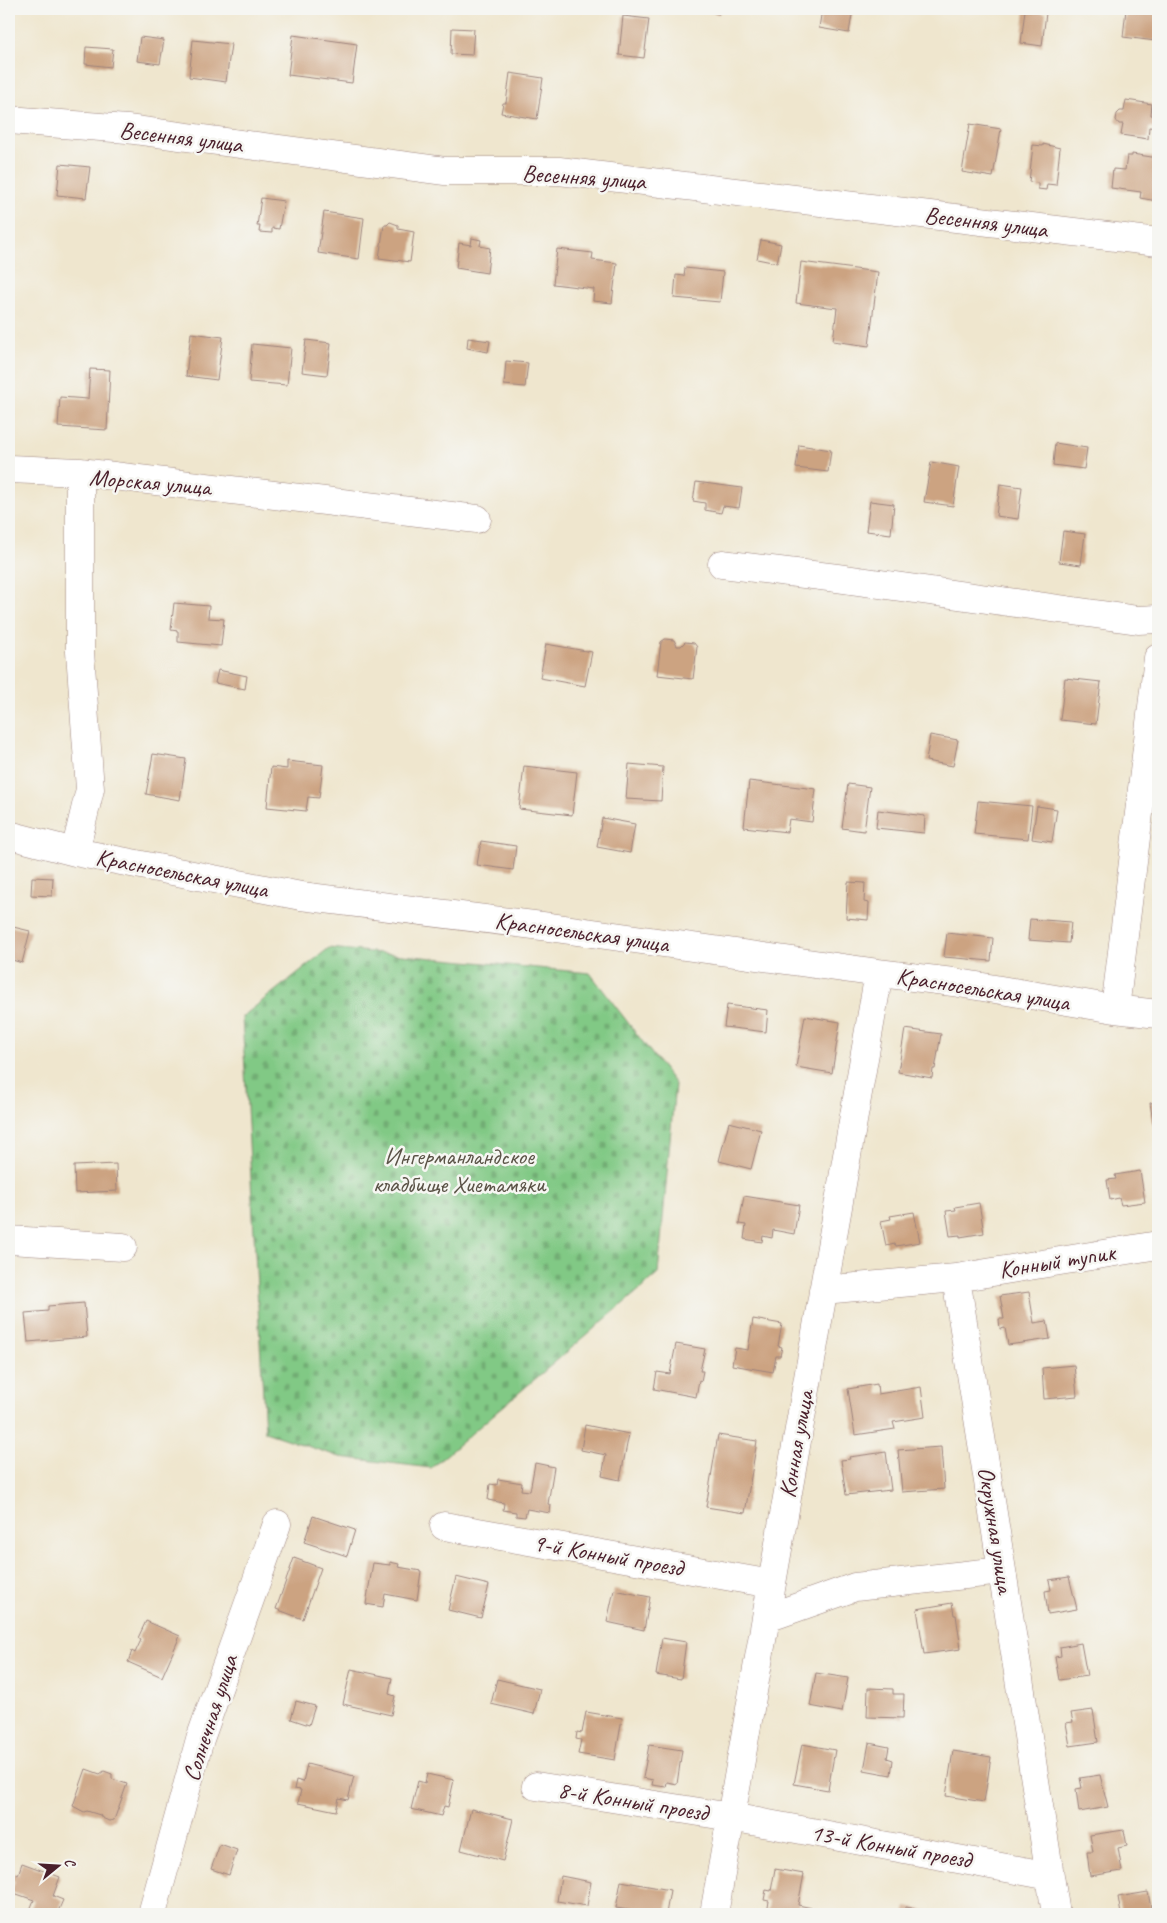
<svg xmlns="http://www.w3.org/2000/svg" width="1167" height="1923" font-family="Caveat,sans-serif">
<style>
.cemetery{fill:url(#cemetery-stones);stroke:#667458}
.building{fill:#cca381}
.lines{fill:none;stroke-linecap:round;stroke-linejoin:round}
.minor-casing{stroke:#9c827c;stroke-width:29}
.minor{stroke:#fff;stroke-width:28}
.labels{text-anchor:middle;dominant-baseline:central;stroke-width:5;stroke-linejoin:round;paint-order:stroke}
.street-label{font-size:24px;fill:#4a1f2b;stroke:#f6f6f2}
.park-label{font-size:24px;fill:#5a5246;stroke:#f6f6f2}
</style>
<defs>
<pattern id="cemetery-stones" width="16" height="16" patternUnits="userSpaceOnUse" patternTransform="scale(1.25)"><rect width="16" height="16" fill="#81c985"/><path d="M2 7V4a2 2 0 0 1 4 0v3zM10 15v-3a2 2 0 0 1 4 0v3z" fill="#71ac73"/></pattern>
</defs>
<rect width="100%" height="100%" fill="#f6f6f2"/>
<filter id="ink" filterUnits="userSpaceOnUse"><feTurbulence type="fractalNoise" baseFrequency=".02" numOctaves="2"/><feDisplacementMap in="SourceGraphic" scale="10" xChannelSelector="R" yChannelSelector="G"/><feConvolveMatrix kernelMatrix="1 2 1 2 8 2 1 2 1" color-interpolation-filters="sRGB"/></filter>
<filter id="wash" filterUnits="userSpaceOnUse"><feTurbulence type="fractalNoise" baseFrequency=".0096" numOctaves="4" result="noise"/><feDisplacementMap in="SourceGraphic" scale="20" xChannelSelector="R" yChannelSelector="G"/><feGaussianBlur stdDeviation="1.12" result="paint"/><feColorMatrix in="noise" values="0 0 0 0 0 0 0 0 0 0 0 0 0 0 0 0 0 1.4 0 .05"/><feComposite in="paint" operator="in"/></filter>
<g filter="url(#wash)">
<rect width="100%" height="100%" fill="#efe6ce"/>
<path class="cemetery" d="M 329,948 L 590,973 L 675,1084 L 658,1274 L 431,1468 L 340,1457 L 265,1432 L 242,1017 Z"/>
<g id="blocks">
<path class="building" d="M 698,9 L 720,9 L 719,14 Z
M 822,9 L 853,9 L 849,33 L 819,28 Z
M 1126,9 L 1158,11 L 1156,41 L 1123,37 Z
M 1025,10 L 1046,13 L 1042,46 L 1021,43 Z
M 623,16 L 649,19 L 644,58 L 619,55 Z
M 452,28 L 474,29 L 472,55 L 451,54 Z
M 293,35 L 357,44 L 352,83 L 288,75 Z
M 140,37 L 164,40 L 160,64 L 137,61 Z
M 193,40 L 231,44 L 226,82 L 189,77 Z
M 86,47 L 113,49 L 111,67 L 85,64 Z
M 510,73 L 543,78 L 537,119 L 501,113 L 503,103 L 506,103 Z
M 1126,100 L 1152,104 L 1151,115 L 1158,116 L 1157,128 L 1149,127 L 1148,139 L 1121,135 L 1123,124 L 1119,124 L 1116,120 L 1117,114 L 1120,111 L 1124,111 Z
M 970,124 L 1001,129 L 993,177 L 962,172 Z
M 1043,144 L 1060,148 L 1056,185 L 1047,184 L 1046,190 L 1038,189 L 1038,183 L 1029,182 L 1033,145 L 1043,146 Z
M 1132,154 L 1158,158 L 1158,198 L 1157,201 L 1140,198 L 1141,192 L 1111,188 L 1113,169 L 1125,170 L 1127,156 L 1132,156 Z
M 60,164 L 90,167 L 86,198 L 57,195 Z
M 261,198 L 284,201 L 279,229 L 272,228 L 272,233 L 259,232 L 260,226 L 257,226 Z
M 324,212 L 364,218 L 359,259 L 318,253 Z
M 390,222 L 398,225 L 398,229 L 414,232 L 410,262 L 379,258 L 384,225 L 387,225 Z
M 472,238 L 481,240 L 480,246 L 490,248 L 487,273 L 456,268 L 459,243 L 471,245 Z
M 761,240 L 781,244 L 777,263 L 757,259 Z
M 557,249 L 593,253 L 592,260 L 617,263 L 612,303 L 593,301 L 594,289 L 553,284 Z
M 801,262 L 878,272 L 869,346 L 833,341 L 837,308 L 796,303 Z
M 685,268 L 723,272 L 720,302 L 674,298 L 676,275 L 684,276 Z
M 191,333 L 223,337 L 217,380 L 186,376 Z
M 468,338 L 490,341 L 488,352 L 467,348 Z
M 306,340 L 331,343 L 327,375 L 302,372 Z
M 252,344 L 291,348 L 287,385 L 249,382 Z
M 506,361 L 528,363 L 525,387 L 504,385 Z
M 90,369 L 110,370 L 107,430 L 58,427 L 60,397 L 88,399 Z
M 1055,443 L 1087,448 L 1084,469 L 1053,465 Z
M 799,445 L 831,450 L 828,472 L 796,468 Z
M 931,462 L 959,467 L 953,506 L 924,502 Z
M 696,482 L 742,488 L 739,508 L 723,506 L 721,513 L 705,510 L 705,503 L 693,501 Z
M 1000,484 L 1022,487 L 1018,519 L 996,516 Z
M 870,501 L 894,504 L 891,534 L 866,531 Z
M 1063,531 L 1085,534 L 1081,565 L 1059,562 Z
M 174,603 L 209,606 L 208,618 L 224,619 L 221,646 L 178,642 L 178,631 L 171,630 Z
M 665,639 L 674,640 L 677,646 L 681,646 L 685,642 L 694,643 L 697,647 L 693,679 L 657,675 L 661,642 Z
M 546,644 L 592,652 L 585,686 L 540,678 Z
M 218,670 L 247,676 L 245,689 L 215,683 Z
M 1065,678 L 1101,682 L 1096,724 L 1060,720 Z
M 930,735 L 958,740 L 953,766 L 926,761 Z
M 153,754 L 186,759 L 180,800 L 146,794 Z
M 287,761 L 323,765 L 319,798 L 308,797 L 306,811 L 267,807 L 271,767 L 287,769 Z
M 629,764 L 663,767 L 661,801 L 626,799 Z
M 524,766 L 577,772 L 572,815 L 519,809 Z
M 749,781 L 816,789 L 812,822 L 789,819 L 787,832 L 744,827 Z
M 848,784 L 870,787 L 864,831 L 842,828 Z
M 978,801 L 1032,806 L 1028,839 L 974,834 Z
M 1037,806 L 1057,809 L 1052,842 L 1032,839 Z
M 878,810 L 925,816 L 924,833 L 876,828 Z
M 602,818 L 635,824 L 630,853 L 597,847 Z
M 481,841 L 516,846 L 513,870 L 477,865 Z
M 32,877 L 53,878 L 52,896 L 31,895 Z
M 848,882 L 865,883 L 864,902 L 869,903 L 868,920 L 846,918 Z
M 1030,919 L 1071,922 L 1069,943 L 1028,940 Z
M 9,926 L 30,931 L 22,963 L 9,959 Z
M 947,933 L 993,938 L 991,961 L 944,957 Z
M 727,1005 L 768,1010 L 766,1032 L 724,1027 Z
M 805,1016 L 840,1022 L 832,1073 L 796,1067 Z
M 905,1029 L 941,1034 L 935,1069 L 933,1069 L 932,1078 L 898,1072 Z
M 1158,1102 L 1158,1148 L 1157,1148 L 1150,1103 Z
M 729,1122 L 761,1130 L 751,1169 L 719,1161 Z
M 116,1164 L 117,1191 L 75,1193 L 74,1166 Z
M 1140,1171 L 1145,1202 L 1121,1205 L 1119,1198 L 1110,1200 L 1107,1180 L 1116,1179 L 1115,1175 Z
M 744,1196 L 799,1205 L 794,1234 L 773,1230 L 772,1238 L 763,1236 L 762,1242 L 744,1239 L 746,1225 L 739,1224 Z
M 979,1203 L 984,1233 L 960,1237 L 960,1235 L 950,1236 L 946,1211 L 956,1210 L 955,1207 Z
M 914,1212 L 920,1242 L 896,1246 L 895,1244 L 886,1246 L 881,1221 L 891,1219 L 890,1216 Z
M 1029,1292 L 1034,1323 L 1047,1321 L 1050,1339 L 1008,1345 L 1005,1328 L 1000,1329 L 999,1319 L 1004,1319 L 1000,1296 Z
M 84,1303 L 87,1337 L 28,1342 L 25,1313 L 48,1311 L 48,1306 Z
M 753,1319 L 782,1324 L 778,1346 L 782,1347 L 780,1356 L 776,1356 L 773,1372 L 732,1365 L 735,1348 L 748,1350 Z
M 676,1344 L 705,1349 L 700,1371 L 703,1371 L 701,1381 L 699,1380 L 696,1397 L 654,1389 L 657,1372 L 670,1374 Z
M 1074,1365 L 1077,1396 L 1044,1399 L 1042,1368 Z
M 877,1384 L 878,1394 L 921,1387 L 925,1417 L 893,1422 L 895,1429 L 855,1435 L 848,1389 Z
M 585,1425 L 629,1434 L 620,1480 L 602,1476 L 606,1455 L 581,1450 Z
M 718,1435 L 757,1441 L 745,1513 L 706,1507 Z
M 941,1447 L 944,1489 L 902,1492 L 898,1450 Z
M 886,1452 L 891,1490 L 846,1495 L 841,1460 L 850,1459 L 849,1457 Z
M 535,1463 L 554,1467 L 548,1504 L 551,1505 L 550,1513 L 527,1509 L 525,1517 L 516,1516 L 516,1512 L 503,1510 L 504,1503 L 488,1500 L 490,1484 L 497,1485 L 498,1479 L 522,1483 L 521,1490 L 530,1491 Z
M 313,1516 L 355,1530 L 347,1556 L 304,1542 Z
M 294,1558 L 321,1568 L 303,1619 L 276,1609 Z
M 390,1562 L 399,1564 L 398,1567 L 421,1571 L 417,1600 L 385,1594 L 383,1607 L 366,1604 L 373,1563 L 390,1565 Z
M 456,1577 L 489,1585 L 481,1618 L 448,1610 Z
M 1069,1577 L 1077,1609 L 1048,1614 L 1045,1591 L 1051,1590 L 1049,1580 Z
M 614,1590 L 650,1597 L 644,1630 L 607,1622 Z
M 952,1603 L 954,1615 L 956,1615 L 961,1649 L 924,1654 L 917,1609 Z
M 146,1621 L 180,1636 L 162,1677 L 128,1662 L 132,1651 L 135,1653 L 141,1640 L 138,1638 Z
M 662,1638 L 686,1642 L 681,1679 L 656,1675 Z
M 1081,1643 L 1087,1676 L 1059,1680 L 1055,1657 L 1061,1656 L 1060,1647 Z
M 351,1669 L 392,1678 L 389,1694 L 395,1696 L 391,1715 L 343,1704 Z
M 816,1673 L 848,1678 L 842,1712 L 810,1706 Z
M 497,1679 L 540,1689 L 534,1714 L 491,1704 Z
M 868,1688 L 893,1689 L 893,1694 L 904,1694 L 903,1718 L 867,1717 Z
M 296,1701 L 315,1706 L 309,1725 L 291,1719 Z
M 1093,1710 L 1098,1742 L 1070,1746 L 1066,1723 L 1073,1722 L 1071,1713 Z
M 586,1712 L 622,1718 L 615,1760 L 578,1754 L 581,1740 L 576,1739 L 577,1732 L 582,1733 Z
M 869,1743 L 889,1747 L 887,1758 L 893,1760 L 891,1775 L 864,1770 Z
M 802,1744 L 835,1750 L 828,1790 L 794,1784 Z
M 649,1745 L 682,1750 L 677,1784 L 667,1782 L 666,1787 L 652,1785 L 653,1780 L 643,1778 Z
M 953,1751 L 991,1757 L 984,1802 L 946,1796 Z
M 307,1764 L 354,1776 L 348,1800 L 339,1798 L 336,1811 L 298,1803 L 301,1790 L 294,1789 L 296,1780 L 303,1782 Z
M 86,1769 L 100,1774 L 104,1771 L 112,1774 L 112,1779 L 127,1784 L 114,1820 L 109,1821 L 102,1818 L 100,1815 L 87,1811 L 84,1812 L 73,1806 Z
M 427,1774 L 454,1780 L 448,1807 L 444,1806 L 441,1816 L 411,1809 L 418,1781 L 425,1783 Z
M 1100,1775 L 1108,1807 L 1079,1812 L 1076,1789 L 1082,1788 L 1080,1778 Z
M 471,1809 L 513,1819 L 503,1861 L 461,1850 Z
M 1124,1830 L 1127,1846 L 1118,1848 L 1122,1871 L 1090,1876 L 1087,1852 L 1093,1852 L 1090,1835 Z
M 220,1844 L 237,1850 L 229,1875 L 211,1869 Z
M 22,1863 L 60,1877 L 53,1896 L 63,1900 L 57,1914 L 43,1914 L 30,1910 L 34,1900 L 11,1892 L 15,1881 L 10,1879 L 12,1872 L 18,1875 Z
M 775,1869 L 804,1874 L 798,1905 L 812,1908 L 810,1914 L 767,1914 L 769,1901 L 764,1900 L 766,1890 L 771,1891 Z
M 561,1876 L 591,1882 L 587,1906 L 557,1901 Z
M 621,1881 L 670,1890 L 666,1914 L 651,1914 L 616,1908 Z
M 1148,1892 L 1152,1914 L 1121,1914 L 1118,1897 Z
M 906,1907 L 934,1912 L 934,1914 L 904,1914 Z"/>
</g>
</g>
<g filter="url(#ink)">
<use href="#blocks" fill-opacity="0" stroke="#9c827c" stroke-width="1"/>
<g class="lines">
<g class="minor-casing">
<path id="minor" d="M 9,120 L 127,129 L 445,171 L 559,171 L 1158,242
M 9,469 L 80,472
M 722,564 L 837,578 L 1138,620 L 1158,619
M 9,835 L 75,852 L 301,896 L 542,926 L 879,973 L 953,982 L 1115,1009 L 1158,1014
M 75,852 L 90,789 L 80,652 L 80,472 L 477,519
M 1115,1009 L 1158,658
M 9,1240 L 123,1247
M 956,1278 L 1158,1245
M 823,1290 L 956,1278 L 1056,1914
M 444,1526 L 771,1584
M 767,1618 L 855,1587 L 1002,1571
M 536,1786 L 731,1817 L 1050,1876
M 152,1914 L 200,1739 L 277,1524
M 714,1914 L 879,973"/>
</g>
<use href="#minor" class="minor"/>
</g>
</g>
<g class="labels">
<g class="street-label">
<text transform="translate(181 137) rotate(7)">Весенняя улица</text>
<text transform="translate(584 177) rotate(4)">Весенняя улица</text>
<text transform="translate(986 222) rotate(7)">Весенняя улица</text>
<text transform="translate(150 482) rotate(5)">Морская улица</text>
<text transform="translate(182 873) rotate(11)">Красносельская улица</text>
<text transform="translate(582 932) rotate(8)">Красносельская улица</text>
<text transform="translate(983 989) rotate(9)">Красносельская улица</text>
<text transform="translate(1057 1261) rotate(-9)">Конный тупик</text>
<text transform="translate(796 1444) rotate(-80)">Конная улица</text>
<text transform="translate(996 1530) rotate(81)">Окружная улица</text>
<text transform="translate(608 1555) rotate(10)">9-й Конный проезд</text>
<text transform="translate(210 1718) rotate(-72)">Солнечная улица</text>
<text transform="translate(633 1801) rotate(9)">8-й Конный проезд</text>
<text transform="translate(891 1846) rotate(10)">13-й Конный проезд</text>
</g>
<g class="park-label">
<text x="459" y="1156">Ингерманландское<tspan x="459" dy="28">кладбище Хиетамяки</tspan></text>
</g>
</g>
<rect width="1167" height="1923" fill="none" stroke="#f6f6f2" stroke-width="30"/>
<g transform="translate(58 1866) rotate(72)" stroke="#f6f6f2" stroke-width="4" paint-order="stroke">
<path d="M0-4L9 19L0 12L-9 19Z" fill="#4a1f2b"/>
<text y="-8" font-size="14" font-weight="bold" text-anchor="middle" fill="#4a1f2b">С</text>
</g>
</svg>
